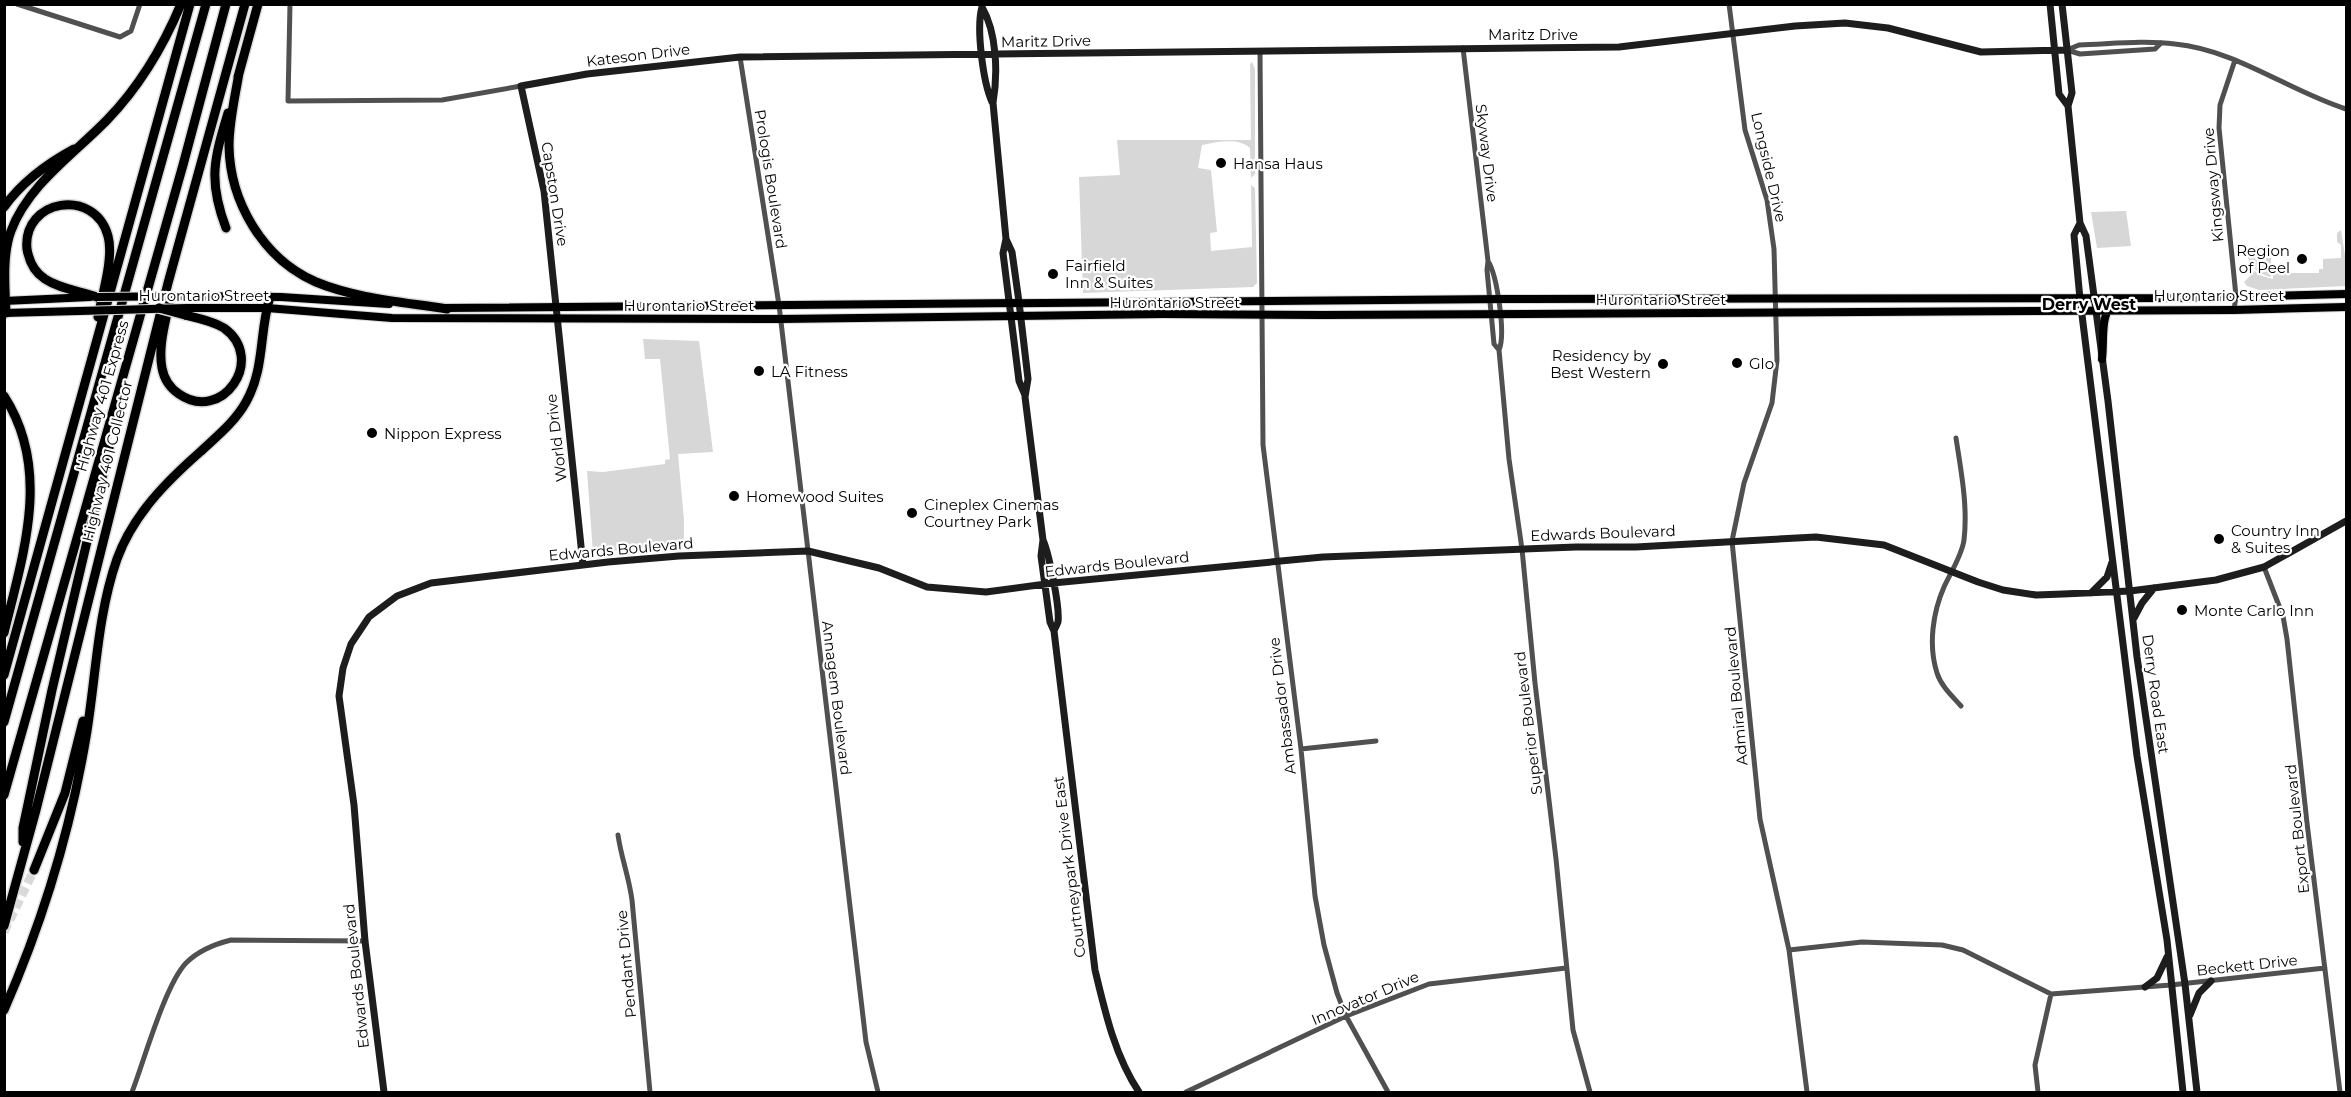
<svg xmlns="http://www.w3.org/2000/svg" width="2351" height="1097" font-family="Montserrat,sans-serif">
<style>
.green{fill:#d7d7d7}
.lines{fill:none;stroke-linecap:round;stroke-linejoin:round}
.highway-tunnel{stroke:#d9d9d9;stroke-width:9;stroke-dasharray:9 4.5;stroke-linecap:butt}
.primary-casing{stroke:#dbdbdb;stroke-width:10}
.highway-casing{stroke:#dbdbdb;stroke-width:12}
.street{stroke:#505050;stroke-width:5}
.secondary{stroke:#1d1d1d;stroke-width:7}
.primary{stroke:#000;stroke-width:8}
.highway{stroke:#000;stroke-width:9}
.primary-bridge-casing{stroke:#dbdbdb;stroke-width:10;stroke-linecap:butt}
.highway-bridge-casing{stroke:#dbdbdb;stroke-width:12;stroke-linecap:butt}
.primary-bridge{stroke:#000;stroke-width:8}
.highway-bridge{stroke:#000;stroke-width:9}
.poi-dot{fill:#000;stroke:#fff;stroke-width:2}
.labels{text-anchor:middle;dominant-baseline:central;stroke-width:4.5;stroke-linejoin:round;paint-order:stroke}
.street-label{font-size:15px;fill:#000;stroke:#fff}
.poi-label{font-size:15px;fill:#000;stroke:#fff;text-anchor:start}
.neighbourhood-label{font-size:16px;font-weight:bold;fill:#000;stroke:#fff}
</style>
<rect width="100%" height="100%" fill="#fff"/>
<path class="green" d="M 1252,62 L 1255,69 L 1255,174 L 1251,178 L 1250,148 C 1238,137 1217,142 1202,145 L 1198,168 L 1211,170 L 1217,232 L 1210,233 L 1211,251 L 1252,247 L 1251,185 L 1255,188 L 1257,283 L 1253,287 L 1083,293 L 1079,177 L 1120,175 L 1117,140 L 1251,140 L 1250,64 Z
M 2126,211 L 2131,246 L 2097,248 L 2091,212 Z
M 2341,230 L 2346,262 L 2346,286 L 2259,290 L 2247,286 L 2244,282 L 2255,271 L 2262,276 L 2273,279 L 2273,274 L 2278,273 L 2319,273 L 2319,269 L 2323,269 L 2323,259 L 2341,258 L 2341,245 L 2337,242 L 2337,233 Z
M 2250,246 L 2258,247 L 2271,256 L 2271,277 C 2258,274 2249,266 2246,252 Z
M 643,339 L 699,341 L 713,452 L 678,454 L 684,520 L 684,543 L 593,553 L 587,471 L 603,472 L 665,464 L 665,460 L 670,459 L 660,359 L 645,359 Z"/>
<g class="lines">
<path class="highway-tunnel" d="M 4,932 L 34,870"/>
<g class="primary-casing">
<path id="primary" d="M 191,296 L 281,297 L 389,304
M 4,301 L 90,297
M 187,308 L 267,308 L 392,318 L 780,319 L 1163,314 L 1323,315 L 2234,310 L 2346,307
M 443,308 L 1504,299 L 2182,298 L 2346,294
M 4,313 L 79,311
M 2102,359 C 2104,344 2101,319 2109,309"/>
</g>
<g class="highway-casing">
<path id="highway" d="M 239,73 C 235,97 229,122 229,146 C 230,202 263,259 316,282 C 357,299 404,302 447,309
M 238,77 L 258,4
M 4,207 C 22,182 48,163 74,149
M 226,228 C 208,181 214,159 228,113
M 97,297 C 80,291 60,289 45,279 C 34,272 29,261 27,249 C 22,199 95,187 108,236 C 114,258 102,295 98,317
M 169,304 C 165,324 158,347 162,368 C 164,379 170,388 179,394 C 222,424 267,359 224,328 C 213,321 198,318 185,315
M 6,313 C 5,287 2,255 11,231 C 28,185 74,154 107,120 C 139,87 163,47 181,4
M 4,396 C 52,470 23,554 4,633
M 4,675 L 190,4
M 4,722 L 206,4
M 4,795 L 183,165 L 226,4
M 23,842 L 23,828 L 52,690 L 109,448
M 34,870 L 65,793 L 83,721
M 4,926 L 36,810 L 168,283 L 245,4
M 4,1010 C 43,921 70,833 86,737 C 96,678 97,616 117,559 C 133,515 166,482 200,452 C 216,437 235,422 246,402 C 265,369 259,332 270,297"/>
</g>
<path class="street" d="M 17,4 L 120,37 L 131,31 L 140,4
M 290,4 L 288,101 L 442,100 L 521,86
M 1729,4 L 1745,130 L 1767,200 L 1774,249 L 1777,360 L 1772,403 L 1744,483 L 1732,541 L 1760,819 L 1789,950 L 1807,1092
M 1463,48 L 1488,261 L 1487,270 L 1494,344 L 1499,350
M 2067,50 L 2079,45 C 2111,44 2144,40 2175,44 C 2236,50 2289,91 2346,109
M 2067,50 L 2080,54 L 2155,49 L 2161,43
M 1260,51 L 1263,445 L 1301,749 L 1315,896 L 1324,945 L 1337,993 L 1346,1016 L 1388,1092
M 740,57 L 779,305 L 866,1042 L 878,1092
M 1488,261 C 1497,275 1506,334 1499,350 L 1509,459 L 1522,549 L 1535,683 L 1556,859 L 1573,1030 L 1590,1092
M 2234,310 L 2236,296 L 2219,128 L 2220,105 L 2235,60
M 1956,438 C 1961,471 1968,506 1964,540 C 1962,555 1951,572 1944,587 C 1933,612 1928,645 1937,673 C 1941,686 1952,696 1961,706
M 2264,567 L 2283,616 L 2287,639 L 2307,823 L 2340,1092
M 1301,749 L 1376,741
M 618,835 C 621,857 629,877 632,900 L 650,1092
M 1789,950 L 1862,942 L 1942,945 L 1963,950 L 2051,994 L 2171,985 L 2325,968
M 132,1092 C 144,1061 165,985 186,963 C 198,951 215,944 231,940 L 365,941
M 1186,1092 L 1346,1016 L 1429,984 L 1566,968
M 2038,1092 L 2035,1065 L 2051,994"/>
<path class="secondary" d="M 2050,4 L 2059,94 L 2068,106
M 2062,4 L 2072,93 L 2068,106 L 2080,223 L 2086,236 L 2108,401 L 2137,657 L 2185,984 L 2197,1092
M 982,7 C 997,33 998,74 993,103 L 1006,239 L 1003,253 L 1019,381 L 1025,395
M 982,7 C 976,28 983,82 992,102
M 2080,223 L 2074,235 L 2080,299 L 2137,756 L 2167,940 L 2183,1092
M 1006,239 L 1012,252 L 1019,302 L 1028,379 L 1025,397 L 1043,540 L 1041,556 L 1050,622 L 1054,631 L 1095,970 C 1105,1012 1115,1056 1139,1092
M 1043,540 C 1049,554 1060,607 1058,622 C 1057,625 1055,628 1054,631
M 583,565 L 544,191 L 521,86 L 587,74 L 740,57 L 1619,47 L 1795,26 L 1845,23 L 1888,28 L 1981,52 L 2067,50
M 2091,593 L 2107,577 L 2112,562
M 2134,618 L 2142,603 L 2154,588
M 2145,987 L 2157,978 L 2167,957
M 2190,1015 L 2199,993 L 2211,981
M 384,1092 L 365,941 L 354,805 L 339,696 L 343,668 L 351,644 L 369,617 L 397,596 L 431,583 L 608,562 L 679,556 L 808,551 L 879,568 L 927,587 L 986,592 L 1053,583 L 1323,557 L 1576,547 L 1636,547 L 1816,537 L 1884,545 L 1978,582 L 2003,590 L 2036,595 L 2063,594 L 2130,591 L 2216,580 L 2264,567 L 2346,521"/>
<use href="#primary" class="primary"/>
<use href="#highway" class="highway"/>
<g class="primary-bridge-casing">
<path id="primary-bridge" d="M 97,297 L 191,296
M 79,311 L 187,308"/>
</g>
<g class="highway-bridge-casing">
<path id="highway-bridge" d="M 159,308 L 185,315"/>
</g>
<use href="#primary-bridge" class="primary-bridge"/>
<use href="#highway-bridge" class="highway-bridge"/>
</g>
<g class="poi-dot">
<circle cx="1221" cy="163" r="6"/>
<circle cx="2302" cy="259" r="6"/>
<circle cx="1053" cy="274" r="6"/>
<circle cx="1737" cy="363" r="6"/>
<circle cx="1663" cy="364" r="6"/>
<circle cx="759" cy="371" r="6"/>
<circle cx="372" cy="433" r="6"/>
<circle cx="734" cy="496" r="6"/>
<circle cx="912" cy="513" r="6"/>
<circle cx="2219" cy="539" r="6"/>
<circle cx="2182" cy="610" r="6"/>
</g>
<g class="labels">
<g class="street-label">
<text x="1533" y="34">Maritz Drive</text>
<text transform="translate(1046 41) rotate(-1)">Maritz Drive</text>
<text transform="translate(638 55) rotate(-7)">Kateson Drive</text>
<text transform="translate(1487 153) rotate(83)">Skyway Drive</text>
<text transform="translate(1769 167) rotate(77)">Longside Drive</text>
<text transform="translate(771 179) rotate(81)">Prologis Boulevard</text>
<text transform="translate(2213 185) rotate(-95)">Kingsway Drive</text>
<text transform="translate(555 194) rotate(81)">Capston Drive</text>
<text x="204" y="295">Hurontario Street</text>
<text x="2219" y="295">Hurontario Street</text>
<text x="1661" y="299">Hurontario Street</text>
<text x="1175" y="302">Hurontario Street</text>
<text x="689" y="305">Hurontario Street</text>
<text transform="translate(102 396) rotate(-74)">Highway 401 Express</text>
<text transform="translate(556 438) rotate(-97)">World Drive</text>
<text transform="translate(107 461) rotate(-76)">Highway 401 Collector</text>
<text transform="translate(1603 533) rotate(-2)">Edwards Boulevard</text>
<text transform="translate(621 549) rotate(-5)">Edwards Boulevard</text>
<text transform="translate(1117 564) rotate(-6)">Edwards Boulevard</text>
<text transform="translate(2156 694) rotate(82)">Derry Road East</text>
<text transform="translate(1736 696) rotate(-95)">Admiral Boulevard</text>
<text transform="translate(837 698) rotate(83)">Annagem Boulevard</text>
<text transform="translate(1282 706) rotate(-97)">Ambassador Drive</text>
<text transform="translate(1528 723) rotate(-97)">Superior Boulevard</text>
<text transform="translate(2297 829) rotate(-96)">Export Boulevard</text>
<text transform="translate(1069 867) rotate(-97)">Courtneypark Drive East</text>
<text transform="translate(626 964) rotate(-95)">Pendant Drive</text>
<text transform="translate(2247 965) rotate(-6)">Beckett Drive</text>
<text transform="translate(356 976) rotate(-96)">Edwards Boulevard</text>
<text transform="translate(1365 998) rotate(-23)">Innovator Drive</text>
</g>
<g class="poi-label">
<text x="1233" y="163">Hansa Haus</text>
<text x="2290" y="250" text-anchor="end">Region<tspan x="2290" dy="17">of Peel</tspan></text>
<text x="1065" y="265">Fairfield<tspan x="1065" dy="17">Inn &amp; Suites</tspan></text>
<text x="1651" y="355" text-anchor="end">Residency by<tspan x="1651" dy="17">Best Western</tspan></text>
<text x="1749" y="363">Glo</text>
<text x="771" y="371">LA Fitness</text>
<text x="384" y="433">Nippon Express</text>
<text x="746" y="496">Homewood Suites</text>
<text x="924" y="504">Cineplex Cinemas<tspan x="924" dy="17">Courtney Park</tspan></text>
<text x="2231" y="530">Country Inn<tspan x="2231" dy="17">&amp; Suites</tspan></text>
<text x="2194" y="610">Monte Carlo Inn</text>
</g>
<g class="neighbourhood-label">
<text x="2089" y="304">Derry West</text>
</g>
</g>
<rect width="2351" height="1097" fill="none" stroke="#000000" stroke-width="12"/>
</svg>
